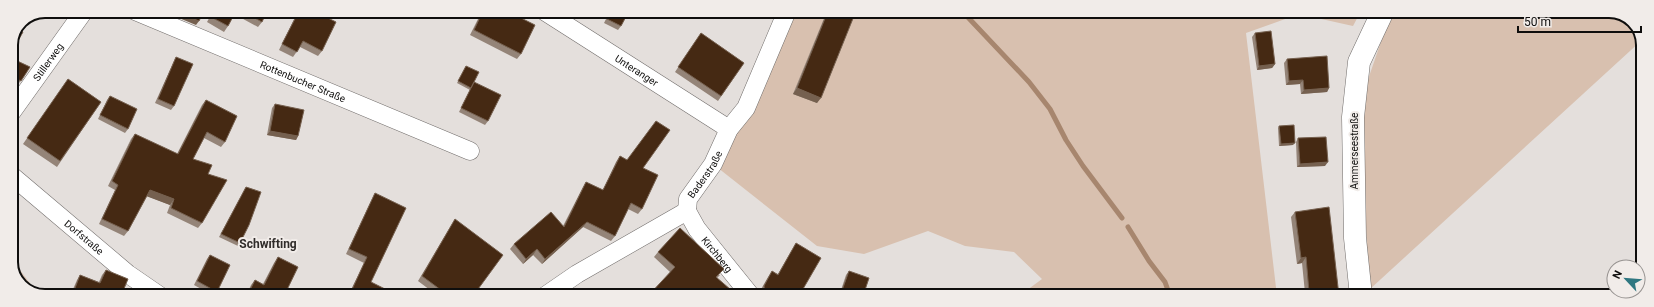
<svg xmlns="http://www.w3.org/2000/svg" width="1654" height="307" font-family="Roboto,sans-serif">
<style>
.green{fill:#d8c0af}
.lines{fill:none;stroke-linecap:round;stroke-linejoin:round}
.stream{stroke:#a7866e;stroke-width:5}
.minor-casing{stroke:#706c6a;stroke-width:19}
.tertiary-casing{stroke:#706c6a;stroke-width:23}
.minor{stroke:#fff;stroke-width:18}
.tertiary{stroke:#fff;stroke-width:22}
.wall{fill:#948478}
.shaded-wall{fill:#75604f}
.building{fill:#452913;stroke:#75604f}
.labels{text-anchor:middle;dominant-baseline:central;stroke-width:4;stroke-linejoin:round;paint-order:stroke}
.street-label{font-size:10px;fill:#0f0e0d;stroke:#f1ece9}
.quarter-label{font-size:12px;font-weight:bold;fill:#302c2a;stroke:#f1ece9}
.rim{fill:none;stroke:#0f0e0d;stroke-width:2}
</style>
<rect width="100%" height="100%" fill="#e4dfdc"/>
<path class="green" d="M 787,11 L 1295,11 L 1299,14 L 1301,11 L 1361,11 L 1353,26 L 1299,14 L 1246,33 L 1277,296 L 1019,296 L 1042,279 L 1014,252 L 965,246 L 928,231 L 864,254 L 817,246 L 713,164 Z
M 1394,11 L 1614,11 L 1633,21 L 1642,40 L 1369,290 L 1363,163 L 1363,94 L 1384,33 Z
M 20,270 L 38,294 L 21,286 L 16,275 Z"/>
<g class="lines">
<path class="stream" d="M 962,11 L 1029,82 L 1050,109 L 1066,140 L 1083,166 L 1122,218
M 1128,227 L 1149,261 L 1165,282 L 1170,296"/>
<g class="minor-casing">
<g id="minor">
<path id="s1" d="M 135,11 L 470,151"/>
<path id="s2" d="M 544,11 L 729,129"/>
<path id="s3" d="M 11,113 L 84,11"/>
<path id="s4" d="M 11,175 L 128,274 L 160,296"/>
<path id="s5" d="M 687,211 L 688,199 L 713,164 L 729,129 L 746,108 L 787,11"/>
<path id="s6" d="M 687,211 L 697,229 L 751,296"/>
<path d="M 545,296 L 577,274 L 687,211"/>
</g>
</g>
<g class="tertiary-casing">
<path id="tertiary" d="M 1361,296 L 1355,238 L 1353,117 L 1359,62 L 1383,11"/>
</g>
<use href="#minor" class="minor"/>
<use href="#tertiary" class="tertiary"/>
</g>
<path class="wall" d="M 54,11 L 63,11 L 61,15 Z
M 213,11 L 267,11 L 262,22 L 258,27 L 234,14 L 228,26 L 224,32 L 207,22 Z
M 298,11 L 314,11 L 322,51 L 318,56 L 300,47 L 293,57 L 279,50 Z
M 420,11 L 434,11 L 430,16 Z
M 482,11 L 507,11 L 521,54 L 517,59 L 470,35 Z
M 610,11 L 629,11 L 621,26 L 618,30 L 604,23 Z
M 689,11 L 694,11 L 692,13 Z
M 827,11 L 856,11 L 817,103 L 793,94 Z
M 701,33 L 744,63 L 718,101 L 675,72 Z
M 1255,33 L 1275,64 L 1272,68 L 1257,70 L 1252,37 Z
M 176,57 L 174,106 L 171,110 L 155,103 L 174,61 Z
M 11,58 L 30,67 L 17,86 L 11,83 Z
M 1287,59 L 1329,88 L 1327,92 L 1301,94 L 1300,84 L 1286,85 L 1284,63 Z
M 466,66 L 488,121 L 485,125 L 459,112 L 470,90 L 457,83 Z
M 68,79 L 101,102 L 57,167 L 23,144 Z
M 110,96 L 128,129 L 125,133 L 98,119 L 107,100 Z
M 206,100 L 225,142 L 221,147 L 204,138 L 193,159 L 208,174 L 202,223 L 198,228 L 167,213 L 170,205 L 147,196 L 128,231 L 124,236 L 99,224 L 115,190 L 108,186 L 131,139 L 135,134 L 177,154 L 202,105 Z
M 275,104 L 298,136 L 296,140 L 267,135 L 272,108 Z
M 1279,126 L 1293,145 L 1279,146 L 1278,128 Z
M 1298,138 L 1325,166 L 1297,167 L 1296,142 Z
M 620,156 L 643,168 L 642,209 L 638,214 L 628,209 L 615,236 L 611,241 L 583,227 L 542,264 L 533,255 L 523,264 L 510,249 L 514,244 L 563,226 L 583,187 L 586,182 L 603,190 L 616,162 Z
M 246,187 L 240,243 L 238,246 L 219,237 Z
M 375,193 L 371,282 L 394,296 L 348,296 L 364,263 L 346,254 L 372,199 Z
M 1295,212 L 1339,296 L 1305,293 L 1302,263 L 1297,264 L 1291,217 Z
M 455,219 L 473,296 L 438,296 L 418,281 Z
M 796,243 L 803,289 L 814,296 L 760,296 L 760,291 L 768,277 L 772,271 L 778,274 Z
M 658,252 L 720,275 L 717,278 L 670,272 L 654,257 Z
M 210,255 L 217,292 L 214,296 L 194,285 L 207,259 Z
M 278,257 L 284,296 L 246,296 L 251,285 L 255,280 L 263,284 L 274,263 Z
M 106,270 L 121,296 L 70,296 L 77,280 L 80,275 L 99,282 L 102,275 Z
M 849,271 L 863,296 L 839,296 L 846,275 Z"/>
<path class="shaded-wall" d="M 182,14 L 199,21 L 196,25 L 179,18 Z
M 1275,64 L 1272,68 L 1257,70 L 1259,66 Z
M 1303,80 L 1300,84 L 1286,85 L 1289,81 Z
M 797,88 L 821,98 L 817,103 L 793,94 Z
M 1329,88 L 1327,92 L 1301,94 L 1304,90 Z
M 270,131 L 298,136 L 296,140 L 267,135 Z
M 1295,143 L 1293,145 L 1279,146 L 1281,144 Z
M 1328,162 L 1325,166 L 1297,167 L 1300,164 Z
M 150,190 L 174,199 L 170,205 L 146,196 Z
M 587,222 L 583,227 L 542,264 L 545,259 Z
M 537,249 L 533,255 L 523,264 L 526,259 Z
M 1306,257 L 1302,263 L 1297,264 L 1301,258 Z"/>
<path class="building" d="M 183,11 L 204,11 L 199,21 L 182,14 Z
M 214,11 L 236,11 L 228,26 L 211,17 Z
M 242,11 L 267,11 L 262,22 Z
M 299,11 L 314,11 L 336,22 L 322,51 L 303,41 L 297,52 L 282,44 Z
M 483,11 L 507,11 L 535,25 L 521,54 L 474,30 Z
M 611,11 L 629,11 L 621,26 L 607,19 Z
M 828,11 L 856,11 L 821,98 L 797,88 Z
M 18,29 L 23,32 L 11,53 L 11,45 Z
M 1271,31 L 1275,64 L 1259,66 L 1255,33 Z
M 701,33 L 744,63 L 721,96 L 678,67 Z
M 1327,56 L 1329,88 L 1304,90 L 1303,80 L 1289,81 L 1287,59 Z
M 176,57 L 193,64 L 174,106 L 158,99 Z
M 11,58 L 30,67 L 21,81 L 11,76 Z
M 466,66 L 479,72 L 471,88 L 458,81 Z
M 68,79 L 101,102 L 60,161 L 27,138 Z
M 474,82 L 501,95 L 488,121 L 461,108 Z
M 110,96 L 137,109 L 128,129 L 100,115 Z
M 206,100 L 237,116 L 225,142 L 207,132 L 193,159 L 212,165 L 208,174 L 227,180 L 202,223 L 171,208 L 174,199 L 150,190 L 128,231 L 102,219 L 118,185 L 112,181 L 135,134 L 178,154 Z
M 275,104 L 304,110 L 298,136 L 270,131 Z
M 656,121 L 670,130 L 643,168 L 658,175 L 642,209 L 631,203 L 615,236 L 587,222 L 545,259 L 537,249 L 526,259 L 514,244 L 551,212 L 564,227 L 586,182 L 603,190 L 620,156 L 627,160 Z
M 1294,125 L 1295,143 L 1281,144 L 1279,126 Z
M 1326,137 L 1328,162 L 1300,164 L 1298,138 Z
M 246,187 L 261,192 L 249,225 L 240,243 L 221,234 Z
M 375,193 L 406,208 L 371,282 L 395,294 L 394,296 L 349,296 L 367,257 L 349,249 Z
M 1329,207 L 1339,296 L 1284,296 L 1309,292 L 1306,257 L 1301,258 L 1295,212 Z
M 455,219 L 503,255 L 473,296 L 449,296 L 422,276 Z
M 680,228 L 724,269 L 716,277 L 738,296 L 648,296 L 675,267 L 658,252 Z
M 796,243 L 821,258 L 803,289 L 814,296 L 767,296 L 765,294 L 764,286 L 772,271 L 778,275 Z
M 210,255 L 230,265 L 217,292 L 197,281 Z
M 278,257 L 298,267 L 284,296 L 247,296 L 255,280 L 264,285 Z
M 106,270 L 128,279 L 121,296 L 72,296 L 80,275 L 100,283 Z
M 849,271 L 869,278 L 863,296 L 840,296 Z
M 617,289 L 623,296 L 610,296 Z"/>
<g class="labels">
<g class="street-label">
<text stroke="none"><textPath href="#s3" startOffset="63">Stillerweg</textPath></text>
<text stroke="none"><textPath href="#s2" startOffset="110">Unteranger</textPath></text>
<text stroke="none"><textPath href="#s1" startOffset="182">Rottenbucher Straße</textPath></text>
<text transform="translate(1354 151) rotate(-90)">Ammerseestraße</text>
<text stroke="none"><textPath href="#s5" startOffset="42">Baderstraße</textPath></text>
<text stroke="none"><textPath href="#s4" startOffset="96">Dorfstraße</textPath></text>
<text stroke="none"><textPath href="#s6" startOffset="53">Kirchberg</textPath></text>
</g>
<g class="quarter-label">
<text x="268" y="244">Schwifting</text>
</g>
</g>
<path d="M0 0H1654V307H0ZM45 18H1609A27 27 0 0 1 1636 45V262A27 27 0 0 1 1609 289H45A27 27 0 0 1 18 262V45A27 27 0 0 1 45 18Z" fill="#f1ece9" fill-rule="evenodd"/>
<path class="rim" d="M45 18H1609A27 27 0 0 1 1636 45V262A27 27 0 0 1 1609 289H45A27 27 0 0 1 18 262V45A27 27 0 0 1 45 18Z"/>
<g transform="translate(1626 279) rotate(296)"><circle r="19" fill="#f1ece9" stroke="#979391"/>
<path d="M0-3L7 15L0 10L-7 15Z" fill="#2f7781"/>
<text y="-6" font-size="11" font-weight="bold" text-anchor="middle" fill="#0f0e0d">N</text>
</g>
<path d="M1518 26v6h123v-6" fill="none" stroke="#0f0e0d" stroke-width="2"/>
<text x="1524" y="26" font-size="12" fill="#0f0e0d" stroke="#f1ece9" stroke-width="3" paint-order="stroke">50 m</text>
</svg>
